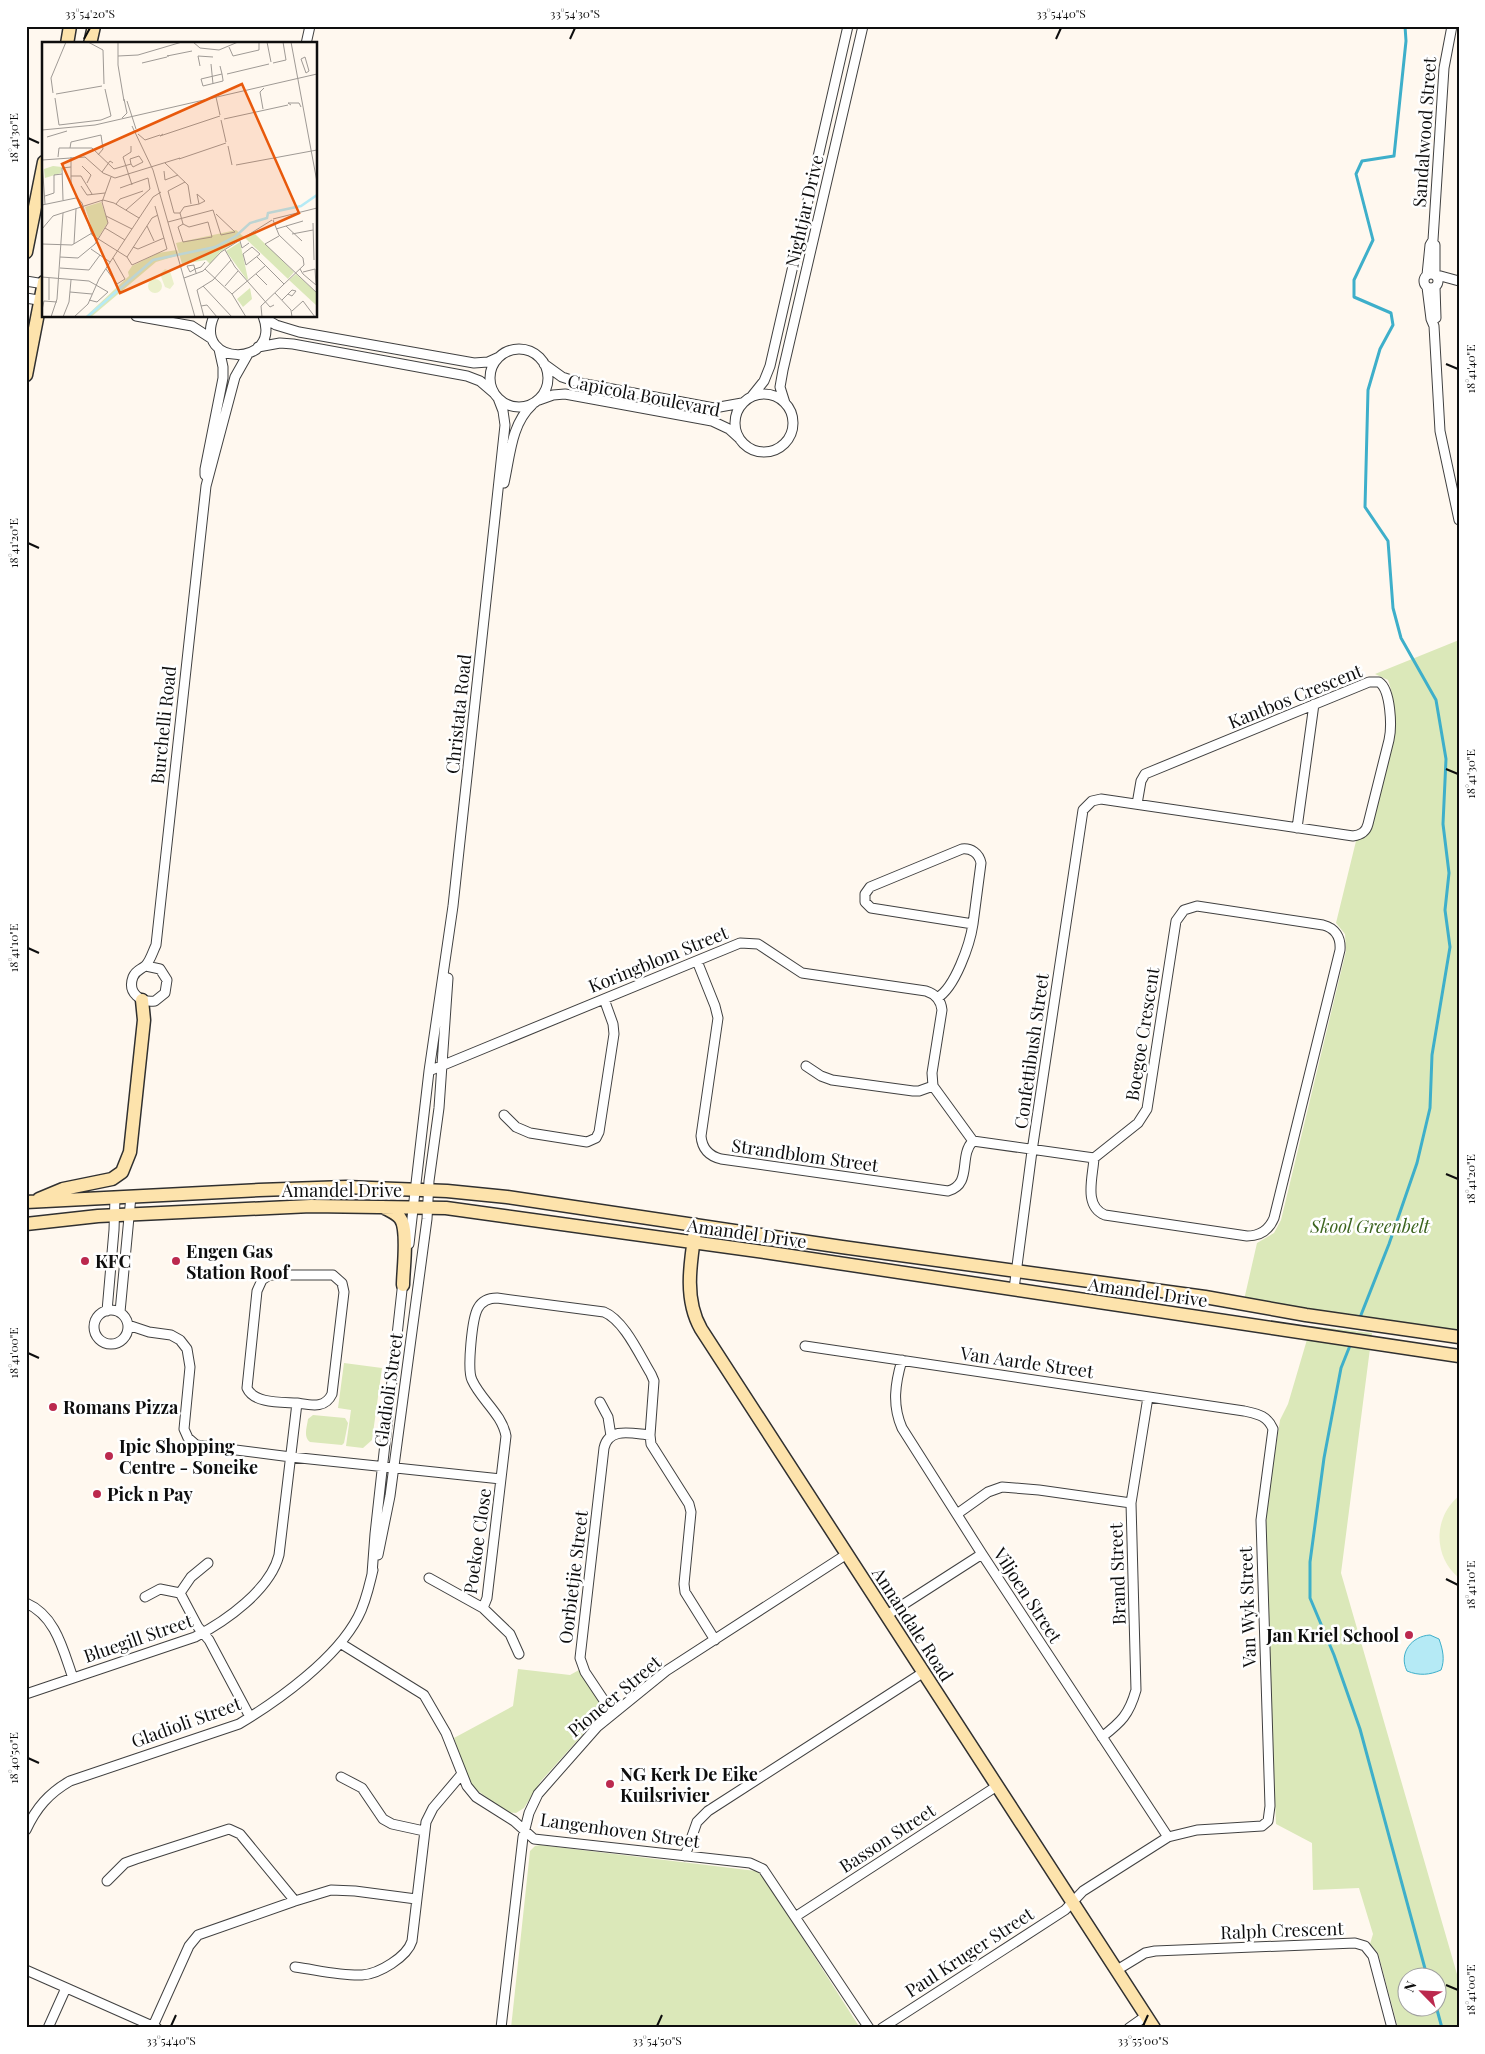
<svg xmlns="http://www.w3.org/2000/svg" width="1485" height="2054" font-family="'Playfair Display',serif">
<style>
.green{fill:#dbe8b9;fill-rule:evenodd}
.pitch{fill:#ebf0cb}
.water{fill:#b5eaf5;stroke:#3eafca}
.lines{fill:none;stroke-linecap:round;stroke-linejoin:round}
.stream{stroke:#3eafca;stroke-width:3}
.street-casing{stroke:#414141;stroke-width:11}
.secondary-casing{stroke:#303030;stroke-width:15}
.street{stroke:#fff;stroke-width:9}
.secondary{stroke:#fde3ac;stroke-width:12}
.ticks{fill:none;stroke:#0e0e0e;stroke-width:2}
.poi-dot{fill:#bb294e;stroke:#fff;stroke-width:2}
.labels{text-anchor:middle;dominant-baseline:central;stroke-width:5;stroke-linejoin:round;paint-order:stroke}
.street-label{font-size:18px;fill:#0e0e0e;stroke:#fff}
.park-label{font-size:18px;font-style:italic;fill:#3c641f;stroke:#fff}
.poi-label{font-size:18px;font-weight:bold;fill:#0e0e0e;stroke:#fff;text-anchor:start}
.inset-river{fill:none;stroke:#b5eaf5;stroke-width:2.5}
.inset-road{fill:none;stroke:#9f9a95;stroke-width:1}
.view{fill:#e8590c;fill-opacity:0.15;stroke:#e8590c;stroke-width:2.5}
.inset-edge{fill:none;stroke:#0e0e0e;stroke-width:2.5}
.neatline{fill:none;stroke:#0e0e0e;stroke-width:2}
.ticks-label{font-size:12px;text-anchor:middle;fill:#0e0e0e}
</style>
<rect width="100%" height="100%" fill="#fff8ef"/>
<path class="green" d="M 1459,640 L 1459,1331 L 1244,1300 L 1257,1243 L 1274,1233 L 1281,1220 L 1346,951 L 1345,934 L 1336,923 L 1356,841 L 1364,837 L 1372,827 L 1393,744 C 1397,724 1395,699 1388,680 L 1375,674 Z
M 1311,1326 L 1372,1333 L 1341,1573 L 1459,1981 L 1459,2028 L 1398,2028 L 1378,1953 L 1370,1944 L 1373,1934 L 1359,1888 L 1313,1890 L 1312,1843 L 1276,1824 L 1265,1544 L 1267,1505 L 1280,1420 L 1288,1404 ZM 1408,1976 L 1438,1976 L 1438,2006 L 1408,2006 Z
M 344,1363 L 382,1368 L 372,1440 L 363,1448 L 346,1446 L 351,1410 L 338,1408 Z
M 313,1415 L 345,1418 L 348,1423 L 344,1443 L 342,1445 L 310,1442 C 303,1437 307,1427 308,1419 Z
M 518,1669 L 570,1675 L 579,1670 L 602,1705 L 603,1712 L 600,1718 L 584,1733 L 541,1781 L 524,1808 L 516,1813 L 506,1812 L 473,1787 L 467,1776 L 454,1738 L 513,1706 Z
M 540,1845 L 756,1871 L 763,1876 L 860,2028 L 511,2028 L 530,1851 L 535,1846 Z"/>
<path class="pitch" d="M 1459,1496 L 1459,1578 C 1433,1557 1433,1517 1459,1496 Z"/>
<path class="water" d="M 1430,1635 L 1439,1639 C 1443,1650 1445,1660 1441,1670 C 1430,1675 1419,1676 1407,1671 C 1398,1653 1412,1636 1430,1635 Z"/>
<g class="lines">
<path class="stream" d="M 1359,1320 L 1389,1244 L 1417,1163 L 1430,1108 L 1432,1055 L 1450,947 L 1445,910 L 1449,873 L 1443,824 L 1446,759 L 1436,700 L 1401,638 L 1393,608 L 1388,541 L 1365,507 L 1368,390 L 1380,349 L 1393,325 L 1391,313 L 1354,297 L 1354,280 L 1373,240 L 1356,174 L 1362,161 L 1394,156 L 1406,41 L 1405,26
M 1351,1343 L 1341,1368 L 1324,1458 L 1310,1562 L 1310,1598 L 1334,1655 L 1360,1729 L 1427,1976
M 1436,2006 L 1442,2028"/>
<g class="street-casing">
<path id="street" d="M 306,44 L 310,26
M1424 281a7 7 0 1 1 14 0a7 7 0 1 1-14 0Z
M 1435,274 L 1435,245
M 1427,275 L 1430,245 L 1433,240 L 1444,68 L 1452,26
M 1437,275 L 1459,281
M 26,281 L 44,284
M 1427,287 L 1431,319 L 1434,326 L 1440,431 L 1459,520
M 1435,287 L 1436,318
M 26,298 L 44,301
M 136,316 L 192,326 L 212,339
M 214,316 C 192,367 283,368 263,316
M 264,318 L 276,325 L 299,332 L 474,363 L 488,362 L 499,357
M 258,347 L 280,343 L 293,344 L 467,376 L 480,381 L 494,393
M490 378a29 29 0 1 1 58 0a29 29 0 1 1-58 0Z
M 544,364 L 562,377 L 580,383 L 714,408 L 742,403
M735 423a29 29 0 1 1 58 0a29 29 0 1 1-58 0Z
M 752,396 L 764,381 L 770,366 L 848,26
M 539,400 L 553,395 L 565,394 L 712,421 L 729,429 L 740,439
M 785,403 L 780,387 L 783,370 L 863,26
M 205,475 L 205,469 L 223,378 L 223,367 L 219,349
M 504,483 C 510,457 511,424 532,405
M 1297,828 L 1314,704
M 697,961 L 715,1006 L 718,1018 L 701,1136 C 702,1148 709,1156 721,1159 L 948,1191 C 973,1184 958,1156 973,1141
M 146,966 L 160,969 L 167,980 L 165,993 L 155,1001 C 141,1003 127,993 133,977 C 136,970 140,970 145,966 C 150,962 153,951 156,945 L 206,486 L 235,377 L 248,354
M 937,998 C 955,988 970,944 973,924 L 871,908 L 865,902 L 865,894 L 870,887 L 962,849 C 971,848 979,853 981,863 L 973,924
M 806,1066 L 821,1076 L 832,1080 L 913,1091 L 919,1091 L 933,1086
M 429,1071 L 740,943 L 758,944 L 802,973 L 926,991 C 935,994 941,1000 942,1010 L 932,1073 L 933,1086 L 973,1141 L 1094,1158 L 1138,1123 L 1147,1109 L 1176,921 L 1184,910 L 1197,906 L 1323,925 C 1335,928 1341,937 1340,950 L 1274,1218 C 1269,1230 1260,1236 1247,1236 L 1105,1215 C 1083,1206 1093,1177 1094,1158
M 504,1115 L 516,1127 L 530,1133 L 587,1142 L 596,1138 L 599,1132 L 614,1034 L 613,1024 L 604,999
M 409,1244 L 429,1071 L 453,906 L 505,425 L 503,411 L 498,398
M 1014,1289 L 1032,1151 L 1083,810 L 1092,801 L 1101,799 L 1353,836 C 1361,835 1366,832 1368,824 L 1389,740 C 1392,727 1391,690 1379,682 L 1369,682 L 1145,774 L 1141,781 L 1137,804
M94 1327a17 17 0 1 1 34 0a17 17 0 1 1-34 0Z
M 107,1311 L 114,1230 L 115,1198
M 120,1312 L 131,1196
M 128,1325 L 149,1332 L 171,1335 L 180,1340 L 187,1349 L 190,1367 L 184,1429 L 188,1438 L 196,1445 L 291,1457 L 501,1479
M 805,1346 L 1244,1411 C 1257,1414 1267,1415 1273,1429 L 1261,1520 L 1270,1806 L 1268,1821 L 1262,1826 L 1197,1830 L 1168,1837 L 1083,1891 L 1065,1910 L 882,2028
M 902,1360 C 895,1384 892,1405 902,1428 L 982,1554 L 1168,1837
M 600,1402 L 608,1417 L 611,1436
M 957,1514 L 988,1492 L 1002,1487 L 1039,1490 L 1131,1503
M 378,1555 L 390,1496 L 427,1219 L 429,1181 L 439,1108 L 448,978
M 208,1563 L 191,1577 L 180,1593 L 198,1627 L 209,1640 L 250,1717
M 372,1574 L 375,1534 L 403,1281
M 429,1578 L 483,1608 L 510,1634 L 519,1654
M 145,1597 L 160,1589 L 180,1593
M 26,1603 C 56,1616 63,1650 73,1678
M 483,1608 L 487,1598 L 506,1436 C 502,1414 481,1400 472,1380 C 467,1370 472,1318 478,1308 C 482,1301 489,1298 497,1298 L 604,1312 C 624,1320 640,1356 651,1374 L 654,1381 L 650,1435 L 651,1444 L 689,1504 L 691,1512 L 684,1584 L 685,1592 L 715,1640
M 887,1615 L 982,1554
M 340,1643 L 424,1695 L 446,1733 L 467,1786 L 476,1797 L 514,1821 L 534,1839 L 750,1863 L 763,1869 L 869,2028
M 26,1694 L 195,1637 C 226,1621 270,1590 279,1555 L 297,1403 C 282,1402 254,1404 247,1388 L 257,1291 L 262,1280 L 269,1275 L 333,1275 L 342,1283 L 344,1292 L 332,1394 C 325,1409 311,1405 297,1403
M 613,1714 L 585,1672 L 580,1658 L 604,1448 C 609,1426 634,1434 650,1435
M 1102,1737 C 1121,1722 1129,1715 1136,1690 L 1131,1503 L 1148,1397
M 341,1777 L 362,1788 L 383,1819 L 392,1824 L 424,1831
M 26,1830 C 36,1808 49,1793 70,1781 L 239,1724 C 279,1700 336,1659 358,1617 C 366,1602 369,1586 373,1570
M 685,1856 L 697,1822 L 708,1811 L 924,1672
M 107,1881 L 125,1863 L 136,1859 L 229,1829 L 240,1834 L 295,1901
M 795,1917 L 997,1786
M 295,1967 C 317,1970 341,1976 362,1975 C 379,1974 407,1957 412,1941 L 426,1822 L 433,1808 L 461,1775
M 26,1970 L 157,2028
M 1117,1970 L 1145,1953 L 1155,1951 L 1355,1943 L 1365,1946 L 1373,1956 L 1392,2028
M 153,2026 L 189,1946 L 198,1935 L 295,1901 L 331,1890 L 355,1891 L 416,1899
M 48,2028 L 66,1988
M 501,2028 L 523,1837 L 529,1813 L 538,1794 L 597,1727 L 666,1671 L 847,1554
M 1129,2028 L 1146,2016"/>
</g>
<g class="secondary-casing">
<path id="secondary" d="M 67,44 L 70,26
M 90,44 L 94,26
M 26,252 L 44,162
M 26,375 L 44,282
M 39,1199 L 63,1189 L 112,1179 L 122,1172 L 130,1152 L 144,1020 L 142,1000
M 26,1202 L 259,1190 L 346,1187 L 447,1191 L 507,1197 L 842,1247 L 1205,1297 L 1306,1315 L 1459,1337
M 383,1207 C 388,1210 396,1213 400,1218 C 409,1229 403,1270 403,1285
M 26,1224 L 98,1216 L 311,1206 L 446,1208 L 771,1253 L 1459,1356
M 696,1225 C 691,1259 683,1298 701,1329 L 1154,2028"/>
</g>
<use href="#street" class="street"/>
<use href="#secondary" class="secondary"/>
</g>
<path class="ticks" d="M 84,39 L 90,28M 570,39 L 575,28M 1056,39 L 1061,28M 28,138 L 39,143M 1446,364 L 1458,369M 28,543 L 39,548M 1446,769 L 1458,774M 28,948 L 39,953M 1446,1174 L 1458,1179M 28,1353 L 39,1358M 1446,1579 L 1458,1585M 28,1758 L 39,1763M 1446,1985 L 1458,1990M 171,2026 L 176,2015M 657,2026 L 662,2015M 1143,2026 L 1148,2015"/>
<g class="poi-dot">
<circle cx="85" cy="1261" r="5"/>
<circle cx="176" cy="1261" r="5"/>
<circle cx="53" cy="1407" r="5"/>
<circle cx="109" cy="1456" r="5"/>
<circle cx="97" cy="1494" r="5"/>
<circle cx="1409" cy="1635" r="5"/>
<circle cx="610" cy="1784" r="5"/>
</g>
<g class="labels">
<g class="street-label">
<text transform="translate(1424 132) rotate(-86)">Sandalwood Street</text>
<text transform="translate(804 211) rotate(-77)">Nightjar Drive</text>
<text transform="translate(644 395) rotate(11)">Capicola Boulevard</text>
<text transform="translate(1295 696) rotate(-22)">Kantbos Crescent</text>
<text transform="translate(458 714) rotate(-84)">Christata Road</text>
<text transform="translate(163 725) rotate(-84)">Burchelli Road</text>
<text transform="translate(658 959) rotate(-22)">Koringblom Street</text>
<text transform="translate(1142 1034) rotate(-81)">Boegoe Crescent</text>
<text transform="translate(1031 1051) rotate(-82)">Confettibush Street</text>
<text transform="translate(805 1155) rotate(8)">Strandblom Street</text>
<text x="342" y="1190">Amandel Drive</text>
<text transform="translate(747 1233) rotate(8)">Amandel Drive</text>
<text transform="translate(1148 1292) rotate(8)">Amandel Drive</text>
<text transform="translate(1027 1362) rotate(8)">Van Aarde Street</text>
<text transform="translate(388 1390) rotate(-82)">Gladioli Street</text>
<text transform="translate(477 1541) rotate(-82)">Poekoe Close</text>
<text transform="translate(1117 1574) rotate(-92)">Brand Street</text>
<text transform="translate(573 1577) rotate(-83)">Oorbietjie Street</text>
<text transform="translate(1028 1595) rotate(57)">Viljoen Street</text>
<text transform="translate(1247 1607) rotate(-92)">Van Wyk Street</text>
<text transform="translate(913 1624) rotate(57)">Annandale Road</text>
<text transform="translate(138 1638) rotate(-19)">Bluegill Street</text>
<text transform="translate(614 1696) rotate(-40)">Pioneer Street</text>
<text transform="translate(186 1722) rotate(-20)">Gladioli Street</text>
<text transform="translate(620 1830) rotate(8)">Langenhoven Street</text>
<text transform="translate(887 1838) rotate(-33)">Basson Street</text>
<text transform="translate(1282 1930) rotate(-2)">Ralph Crescent</text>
<text transform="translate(969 1952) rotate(-33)">Paul Kruger Street</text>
</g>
<g class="park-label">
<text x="1370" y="1226">Skool Greenbelt</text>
</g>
<g class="poi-label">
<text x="186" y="1251">Engen Gas<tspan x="186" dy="21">Station Roof</tspan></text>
<text x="95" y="1261">KFC</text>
<text x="63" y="1407">Romans Pizza</text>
<text x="119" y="1446">Ipic Shopping<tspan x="119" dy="21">Centre - Soneike</tspan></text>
<text x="107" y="1494">Pick n Pay</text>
<text x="1399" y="1635" text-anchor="end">Jan Kriel School</text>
<text x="620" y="1774">NG Kerk De Eike<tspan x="620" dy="21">Kuilsrivier</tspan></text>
</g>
</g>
<g transform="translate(42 42)">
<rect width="275" height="275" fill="#fff8ef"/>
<path d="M 11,124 L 20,125 L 19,131 L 3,136 L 2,127 ZM 59,160 L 66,180 L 56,196 L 52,193 L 43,165 ZM 194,188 L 202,195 L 178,210 L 168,222 L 164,218 L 140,222 L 134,201 ZM 211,190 L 252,230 L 246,237 L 203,196 ZM 198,200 L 206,237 L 205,238 L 184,209 ZM 135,208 L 137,213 L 114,220 L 49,275 L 43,275 L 87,234 L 86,230 L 90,224 L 116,211 ZM 254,232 L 275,251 L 275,264 L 247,238 ZM 208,246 L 210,257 L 201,265 L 195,257 Z" fill="#dbe8b9"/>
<path d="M 123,227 L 128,229 L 132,242 L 128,247 L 123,245 L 118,232 ZM106 244a7 7 0 1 1 14 0a7 7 0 1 1-14 0Z" fill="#ebf0cb"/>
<path class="inset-river" d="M 45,275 L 111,218 L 173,205 L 194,194 L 208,181 L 225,176 L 226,171 L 259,164 L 275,153"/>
<path class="inset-road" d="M 46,0 L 61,8 L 62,42M 76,0 L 76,23 L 82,59M 151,0 L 158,6 L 177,8 L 196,0M 225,0 L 229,20M 249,0 L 275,140M 187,5 L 191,14 L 217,8 L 217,0M 76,14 L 96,13 L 140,0M 127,14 L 125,14 L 150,9M 263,15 L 267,29 L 264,31 L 259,17 ZM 100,21 L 125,15M 231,21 L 244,18 L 241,0M 169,22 L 171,42M 158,24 L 156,14 L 171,15M 178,24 L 180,32 L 181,38 L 181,39 L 161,44 L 159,37 L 180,32M 185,32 L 227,22M 11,51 L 9,36 L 24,0M 14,52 L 60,44M 174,55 L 178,73M 13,56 L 17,83 L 59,78 L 69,74 L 63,47M 85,59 L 94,87M 249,63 L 246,61 L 257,61 L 259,65M 221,67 L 218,50 L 222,46M 80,76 L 85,71 L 82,57M 182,77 L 246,63M 179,78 L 184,100M 90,84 L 111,128 L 153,275M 0,88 L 53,83 L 275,32M 96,92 L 103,98 L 118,93M 121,92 L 118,94 L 178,74M 5,95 L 25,89M 89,104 L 89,110 L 81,115 L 90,143M 186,104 L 190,123M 28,106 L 29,100 L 59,93 L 61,107 L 56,113M 50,106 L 72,127 L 89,122 L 88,117 L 97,114 L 101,120 L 91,125 L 89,122M 16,115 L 17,106 L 50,106M 29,115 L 29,141 L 34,154 L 40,161 L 50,193 L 85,215 L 90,223 L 125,207 L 113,164M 137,117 L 184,101M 0,118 L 43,115 L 61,131 L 73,136 L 138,116M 0,119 L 3,162M 123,121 L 146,143 L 149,162M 194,123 L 275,108M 40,124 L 49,133 L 45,141M 122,129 L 123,138 L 136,133M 60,130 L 68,119 L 71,121M 29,134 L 39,134 L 50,152M 39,144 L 45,153 L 63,151M 78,146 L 106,136 L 108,147 L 84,168M 3,154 L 12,151 L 12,133 L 20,132M 21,158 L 20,126 L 29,125M 74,162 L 78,157 L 101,149M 0,163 L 34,156M 138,171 L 132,171 L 126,149 L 143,140M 64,174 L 90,187M 231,177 L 275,166M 126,180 L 171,168 L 179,193 L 193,190 L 174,172M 271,181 L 272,218M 141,182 L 136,185 L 141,200 L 170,195 L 166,180 L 147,185 L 141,182 L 138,171 L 142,165 L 157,162 L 155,152 L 163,159 L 157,162M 105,184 L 112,199M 244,184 L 260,199M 63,186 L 83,198M 0,187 L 11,174 L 61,158 L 72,161 L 97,176M 234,187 L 261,179M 250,192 L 271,188M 237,194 L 223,202 L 275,251M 198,199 L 200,206 L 207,201M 0,202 L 30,203 L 50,191M 32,202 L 34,167M 91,205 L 96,207 L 122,196M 210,205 L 218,212 L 204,223 L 201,212 ZM 49,207 L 68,220M 183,208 L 193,225 L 228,265 L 232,263M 18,215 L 36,216 L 53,202 L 66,181 L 60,160 L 69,135M 85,215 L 110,176 L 116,173M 215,215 L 242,242M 18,226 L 47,228 L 58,213M 64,227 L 75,242 L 83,237 L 71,216M 163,227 L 190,252 L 204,275M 258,227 L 261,232 L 274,243 L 273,227 L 261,230M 155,232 L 154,231 L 153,227 L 152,224 L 152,223 L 145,224 L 148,230 L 153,227 L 159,225 L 163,220M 214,232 L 225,243M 0,235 L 47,239 L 66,250 L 55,260 L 47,258M 142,236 L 161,229 L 179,210 L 230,178M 161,244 L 190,275M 183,244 L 196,229M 28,250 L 50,252M 233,251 L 249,268 L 250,275M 190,252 L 223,224M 7,258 L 7,236M 240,258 L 250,248 L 254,249 L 250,254 L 246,252M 159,264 L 165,263 L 175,275M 0,268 L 2,259 L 15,260M 250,269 L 261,259 L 273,275M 9,275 L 15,257 L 21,171M 21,275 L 27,260 L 29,238M 32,275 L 46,262 L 57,237 L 111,155 L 119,150M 162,275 L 155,248 L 171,238 L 189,218M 220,275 L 219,264 L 262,223 L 261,216 L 237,193 L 231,178"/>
<path class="view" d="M 200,42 L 257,171 L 78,251 L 20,122 Z"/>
<rect width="275" height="275" class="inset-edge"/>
</g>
<rect width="1485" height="2054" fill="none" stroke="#ffffff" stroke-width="55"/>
<g transform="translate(1422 1992) rotate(294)"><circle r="24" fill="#ffffff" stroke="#9f9f9f"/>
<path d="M0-4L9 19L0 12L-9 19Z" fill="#bb294e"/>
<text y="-8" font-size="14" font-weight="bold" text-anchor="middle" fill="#0e0e0e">N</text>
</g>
<rect x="28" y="28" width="1430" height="1998" class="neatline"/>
<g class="ticks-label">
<text x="90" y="18">33°54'20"S</text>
<text x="575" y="18">33°54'30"S</text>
<text x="1061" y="18">33°54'40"S</text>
<text transform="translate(14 138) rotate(-90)" y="4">18°41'30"E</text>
<text transform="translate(1471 369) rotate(-90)" y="4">18°41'40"E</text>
<text transform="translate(14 543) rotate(-90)" y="4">18°41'20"E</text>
<text transform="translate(1471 774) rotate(-90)" y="4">18°41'30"E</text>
<text transform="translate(14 948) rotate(-90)" y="4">18°41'10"E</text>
<text transform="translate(1471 1179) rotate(-90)" y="4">18°41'20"E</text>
<text transform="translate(14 1353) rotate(-90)" y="4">18°41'00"E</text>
<text transform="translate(1471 1585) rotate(-90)" y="4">18°41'10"E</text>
<text transform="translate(14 1758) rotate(-90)" y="4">18°40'50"E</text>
<text transform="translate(1471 1990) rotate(-90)" y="4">18°41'00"E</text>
<text x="171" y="2045">33°54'40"S</text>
<text x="657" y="2045">33°54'50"S</text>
<text x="1143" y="2045">33°55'00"S</text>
</g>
</svg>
